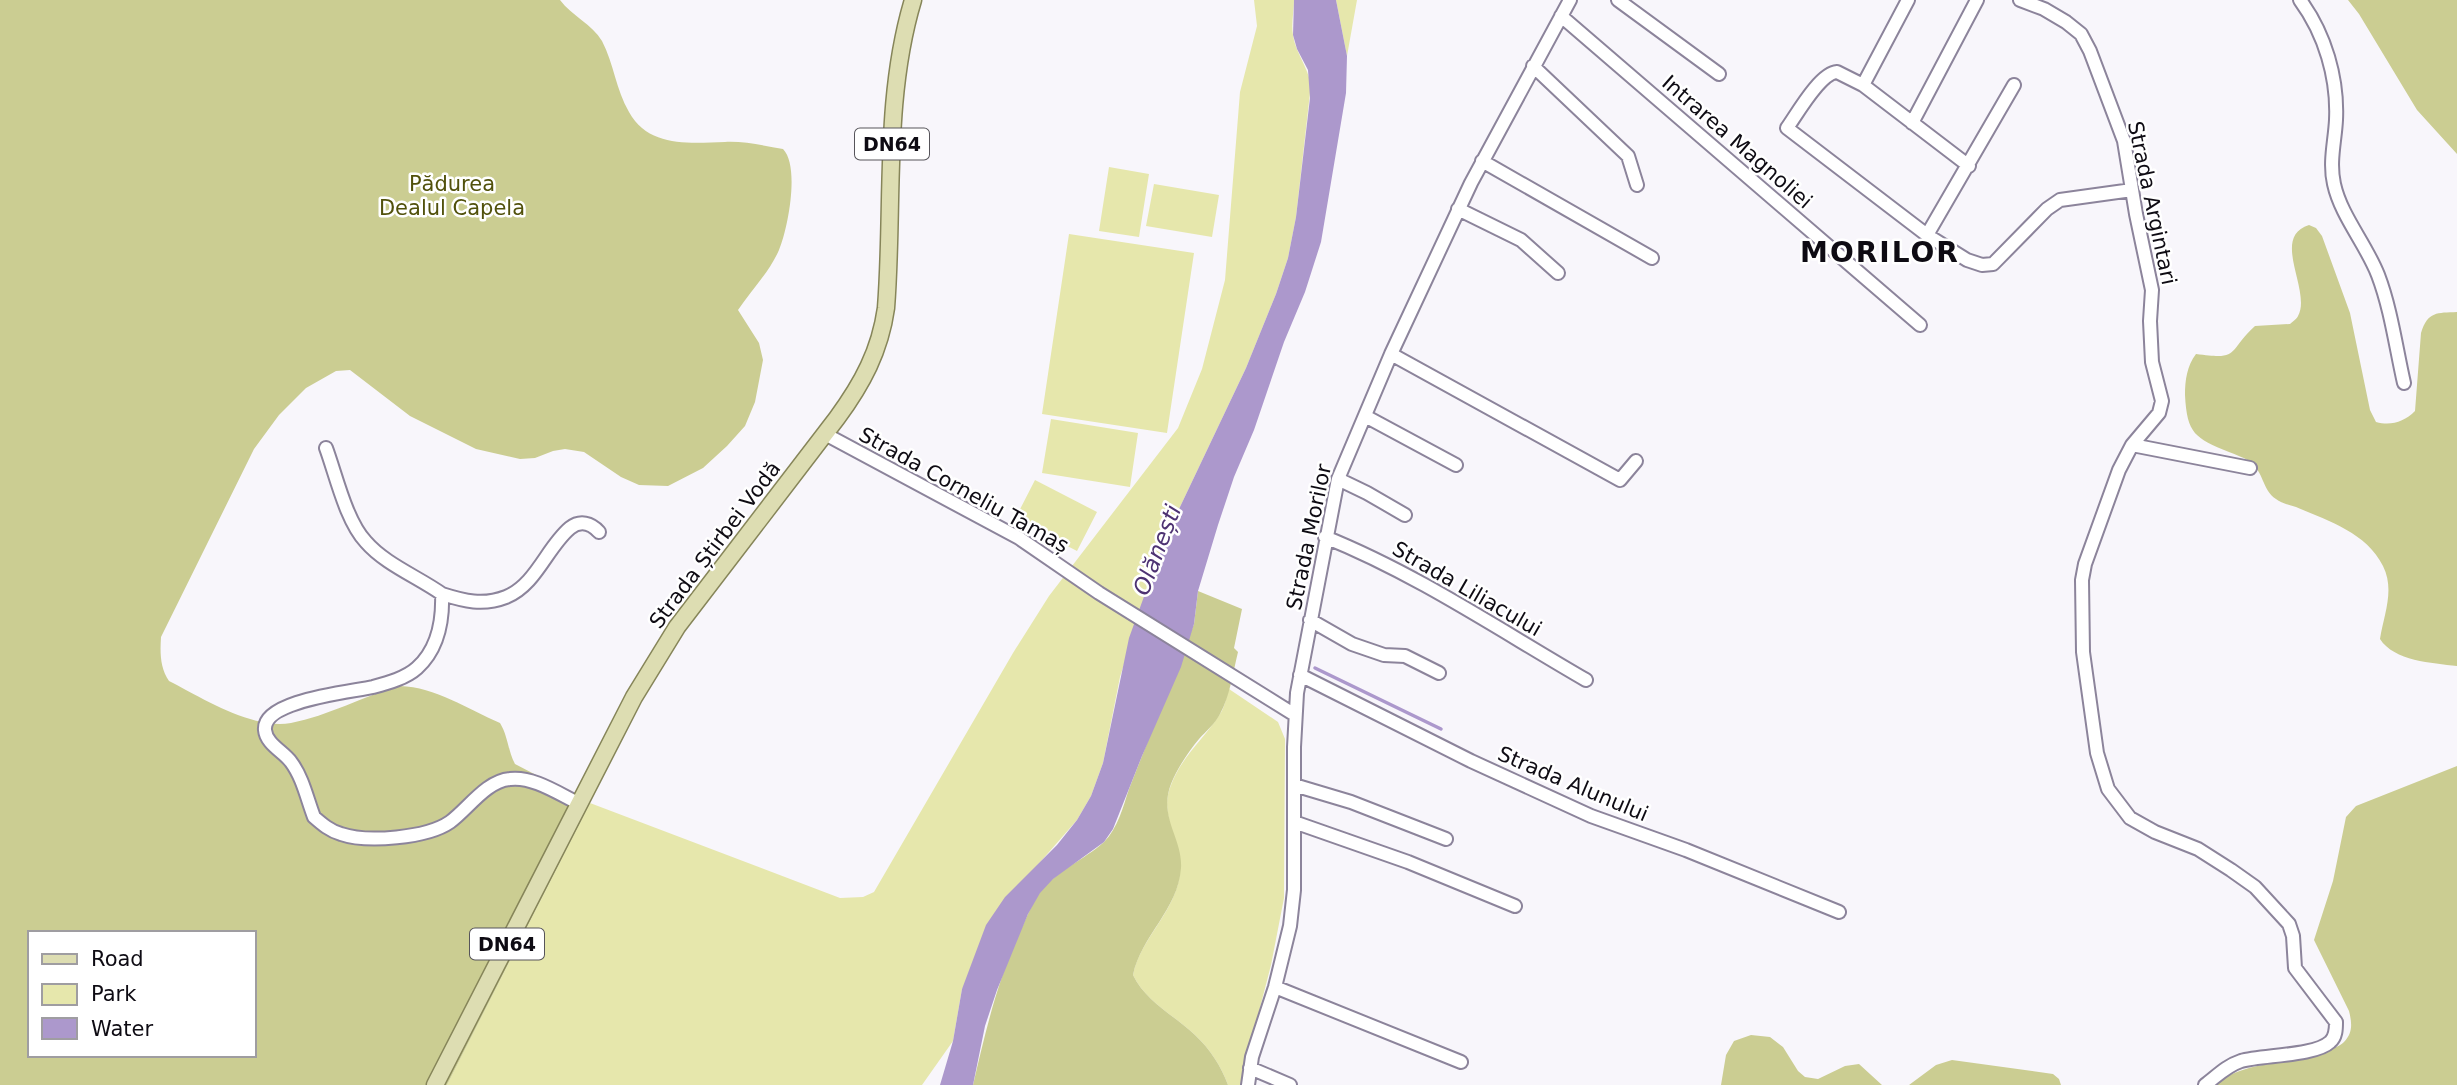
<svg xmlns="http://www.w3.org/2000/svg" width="2457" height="1085" font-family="'DejaVu Sans',sans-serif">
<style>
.green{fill:#e6e7ac}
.forest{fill:#cbcd92;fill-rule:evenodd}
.water{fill:#ac98cc}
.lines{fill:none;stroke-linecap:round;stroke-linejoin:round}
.stream{stroke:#ac98cc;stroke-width:3.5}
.minor-casing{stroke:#8c849b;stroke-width:16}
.major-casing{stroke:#868559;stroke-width:19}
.minor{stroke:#fff;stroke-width:12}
.major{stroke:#ddddb2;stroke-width:16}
.labels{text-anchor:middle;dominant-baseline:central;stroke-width:5;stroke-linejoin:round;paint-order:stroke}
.shield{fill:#fff;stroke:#56545a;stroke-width:2}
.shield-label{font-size:19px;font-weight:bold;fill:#0e0b13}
.street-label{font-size:21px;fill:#0e0b13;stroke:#fff}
.park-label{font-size:21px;fill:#51510b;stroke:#fff}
.water-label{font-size:23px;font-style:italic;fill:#4d3272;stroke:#fff}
.district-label{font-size:28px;font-weight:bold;letter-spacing:2px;fill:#0e0b13;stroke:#fff}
</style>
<rect width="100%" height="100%" fill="#f8f6fb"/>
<path class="green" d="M 1254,0 L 1294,0 C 1294,11 1291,24 1293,35 C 1295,51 1307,66 1311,84 L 1296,217 L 1288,258 L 1276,294 L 1246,368 L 1170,528 L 1150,580 L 1120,677 L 1103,763 L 1091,796 L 1077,820 L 1035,868 L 962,989 L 953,1041 L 922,1085 L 447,1085 L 590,803 L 840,898 L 863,897 L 874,892 L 1013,653 L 1049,596 L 1178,428 L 1202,369 L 1225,280 L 1240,92 L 1257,26 Z
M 1336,0 L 1357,0 L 1347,56 Z
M 1109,167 L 1149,174 L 1139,237 L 1099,231 Z
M 1154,184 L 1219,195 L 1212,237 L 1146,226 Z
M 1069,234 L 1194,253 L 1167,433 L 1042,414 Z
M 1051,419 L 1138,433 L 1130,487 L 1042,473 Z
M 1035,480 L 1097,512 L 1077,551 L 1015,519 Z
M 1229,689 L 1278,722 L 1285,739 L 1284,898 L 1271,965 L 1240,1085 L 1228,1085 C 1221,1066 1210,1049 1195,1035 C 1174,1015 1146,1002 1133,975 C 1140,940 1172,915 1179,879 C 1185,846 1157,817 1171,785 C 1182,756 1204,739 1220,714 C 1225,707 1226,697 1229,689 Z"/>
<path class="forest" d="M 0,0 L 560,0 C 572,16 592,24 602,41 C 614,64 616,90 629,112 C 649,148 690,143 725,142 C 744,141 765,146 783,149 C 800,166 788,229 779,250 C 770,271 751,291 738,310 L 759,343 L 763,360 L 755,402 L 745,426 L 727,446 L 703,468 L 668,486 L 639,485 L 621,477 L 584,452 L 565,449 L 553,451 L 535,458 L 520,459 L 476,449 L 410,416 L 350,370 L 336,371 L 306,388 L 279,415 L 254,449 L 161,637 C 160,653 160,668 169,681 C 202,698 253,730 291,723 C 328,716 363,696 400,686 C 435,687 468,709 500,723 C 508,736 508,751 515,764 L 590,803 L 447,1085 L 0,1085 ZM 30,933 L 254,933 L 254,1055 L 30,1055 Z
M 2348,0 L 2457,0 L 2457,154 L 2417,110 L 2359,14 Z
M 2309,225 L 2316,228 L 2322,236 L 2350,313 L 2370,410 L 2376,422 C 2391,426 2404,422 2415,411 L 2421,333 C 2428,311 2437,313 2457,312 L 2457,666 C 2432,663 2394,661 2380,639 C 2384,614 2395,590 2383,566 C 2366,532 2328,521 2296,507 C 2289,505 2281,503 2276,499 C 2262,490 2264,471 2249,461 C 2243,457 2236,455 2229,452 C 2195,438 2187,434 2185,395 C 2185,380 2187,366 2196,354 C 2241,360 2226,353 2255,326 L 2290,324 C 2293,321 2297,319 2298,316 C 2312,291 2270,237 2309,225 Z
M 1198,591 L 1242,609 L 1234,648 L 1238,652 C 1233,672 1230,696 1220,714 C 1215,724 1206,731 1199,739 C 1188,752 1177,769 1171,784 C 1158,817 1183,839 1181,868 C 1178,910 1141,936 1133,975 C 1146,1002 1174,1015 1195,1035 C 1210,1049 1221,1066 1228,1085 L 973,1085 C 986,1030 998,977 1023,925 C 1028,914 1033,902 1040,892 C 1057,870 1084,860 1104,842 C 1118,828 1123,807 1129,789 L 1194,624 Z
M 2457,766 L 2457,1085 L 2214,1085 C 2245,1060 2289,1065 2324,1051 C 2331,1049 2339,1047 2344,1042 C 2353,1033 2352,1023 2349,1011 L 2314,940 L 2333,881 L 2346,817 L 2356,806 Z
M 1751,1035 L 1770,1037 L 1783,1047 L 1798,1071 L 1805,1077 L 1818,1079 L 1845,1066 L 1859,1064 L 1882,1085 L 1721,1085 L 1726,1055 L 1734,1041 Z
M 1952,1060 L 2053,1074 L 2059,1079 L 2061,1085 L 1909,1085 L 1936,1065 Z"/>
<path class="water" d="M 1294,0 L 1336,0 L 1347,56 L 1346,93 L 1321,242 L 1305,292 L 1284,342 L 1254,430 L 1234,477 L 1218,525 L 1198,591 L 1194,624 L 1181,667 L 1142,756 L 1113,829 L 1104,842 L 1053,879 L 1040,893 L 1028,914 L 997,990 L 985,1026 L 973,1085 L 940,1085 L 953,1041 L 962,989 L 986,925 L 1005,897 L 1057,845 L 1077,820 L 1091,796 L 1103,763 L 1129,638 L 1150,580 L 1170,528 L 1246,368 L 1276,294 L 1288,258 L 1296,217 L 1310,98 L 1308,70 L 1297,49 L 1293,35 Z"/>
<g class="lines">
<path class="stream" d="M 1315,668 L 1441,729"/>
<g class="minor-casing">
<path id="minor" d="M 1618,0 L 1719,74
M 2020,0 L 2044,9 L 2066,22 L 2081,34 L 2090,51 L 2124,141 L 2136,214 L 2152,290 L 2150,321 L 2152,362 L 2162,401 L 2159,413 L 2132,445 L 2119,470 L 2085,564 L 2082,580 L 2083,652 L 2097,753 L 2108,789 L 2130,818 L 2155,832 L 2198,849 L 2231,870 L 2255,887 L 2289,924 L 2293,936 L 2295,968 L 2336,1022 C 2336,1029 2336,1037 2330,1042 C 2315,1056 2262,1055 2241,1061 C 2226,1066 2217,1076 2205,1085
M 2300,0 C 2325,34 2338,78 2336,120 C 2335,141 2329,162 2334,184 C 2341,216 2366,244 2378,275 C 2391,309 2396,348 2404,383
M 1561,16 L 1920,325
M 1533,66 L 1628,156 L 1637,185
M 1863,85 L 1908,0
M 1912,123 L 1977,0
M 1482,161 L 1652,258
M 1969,166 L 1863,85 L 1837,72 C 1820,73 1797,114 1787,128 L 1927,235 L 1967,260 L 1982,265 L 1993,264 L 2047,209 L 2060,200 L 2132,190
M 1458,209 L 1521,240 L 1558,273
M 1927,235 L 2014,85
M 1391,354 L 1620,480 L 1636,461
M 1365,416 L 1456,465
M 825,434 L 1019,538 L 1099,593 L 1295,715
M 2132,445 L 2250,468
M 326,448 C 336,475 346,521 366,542 C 385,564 418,577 442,594 C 443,620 438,649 417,668 C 406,678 388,683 373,687 C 352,692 262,700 265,730 C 266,744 284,752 291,762 C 303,778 307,799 314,817 C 322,824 330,831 341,834 C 367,843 427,838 450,822 C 468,809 486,781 510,779 C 533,776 559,794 580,804
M 1338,479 L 1367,493 L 1405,515
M 1325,537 C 1417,574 1501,631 1586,680
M 442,594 C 464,601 483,606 506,597 C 536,585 547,547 570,528 C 580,520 591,523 599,532
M 1310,620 L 1352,644 L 1384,655 L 1405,656 L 1439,673
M 1300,675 L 1471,761 L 1591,816 L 1686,850 L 1839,912
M 1294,785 L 1351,802 L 1446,839
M 1294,822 L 1408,862 L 1515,906
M 1275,987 L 1461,1062
M 1250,1068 L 1290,1085
M 1248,1085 L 1252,1057 L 1275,987 L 1290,926 L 1294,890 L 1294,747 L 1297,693 L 1338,479 L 1391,354 L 1471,183 L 1570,0"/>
</g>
<g class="major-casing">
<path id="major" d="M 435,1085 L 634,697 L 677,627 L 837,418 C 862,384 880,351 886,308 C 894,206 883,100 913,0"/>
</g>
<use href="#minor" class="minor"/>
<use href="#major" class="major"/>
</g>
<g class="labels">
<g class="shield">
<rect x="855" y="128.5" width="74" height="31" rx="5"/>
<rect x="470" y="928.5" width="74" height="31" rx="5"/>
</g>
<g class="shield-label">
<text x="892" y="144">DN64</text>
<text x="507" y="944">DN64</text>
</g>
<g class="street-label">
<text transform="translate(1737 142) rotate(41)">Intrarea Magnoliei</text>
<text transform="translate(2152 203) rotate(78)">Strada Argintari</text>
<text transform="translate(964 490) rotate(29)">Strada Corneliu Tamaș</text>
<text transform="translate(1309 537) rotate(-78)">Strada Morilor</text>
<text transform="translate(715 545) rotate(-53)">Strada Știrbei Vodă</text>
<text transform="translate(1467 589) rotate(30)">Strada Liliacului</text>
<text transform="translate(1573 784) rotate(23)">Strada Alunului</text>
</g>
<g class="park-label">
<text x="452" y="184">Pădurea<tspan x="452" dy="24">Dealul Capela</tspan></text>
</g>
<g class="water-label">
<text transform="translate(1157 550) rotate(-69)">Olănești</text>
</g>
<g class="district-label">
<text x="1880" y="252">MORILOR</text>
</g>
</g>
<rect x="28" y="931" width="228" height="126" fill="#ffffff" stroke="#9f9da1" stroke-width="2"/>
<rect x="42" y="954" width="35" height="10" fill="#ddddb2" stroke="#9f9da1" stroke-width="2"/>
<text x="91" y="966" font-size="21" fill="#0e0b13">Road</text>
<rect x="42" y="984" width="35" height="21" fill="#e6e7ac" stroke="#9f9da1" stroke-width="2"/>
<text x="91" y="1001" font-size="21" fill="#0e0b13">Park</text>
<rect x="42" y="1018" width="35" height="21" fill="#ac98cc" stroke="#9f9da1" stroke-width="2"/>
<text x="91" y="1036" font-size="21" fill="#0e0b13">Water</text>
</svg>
